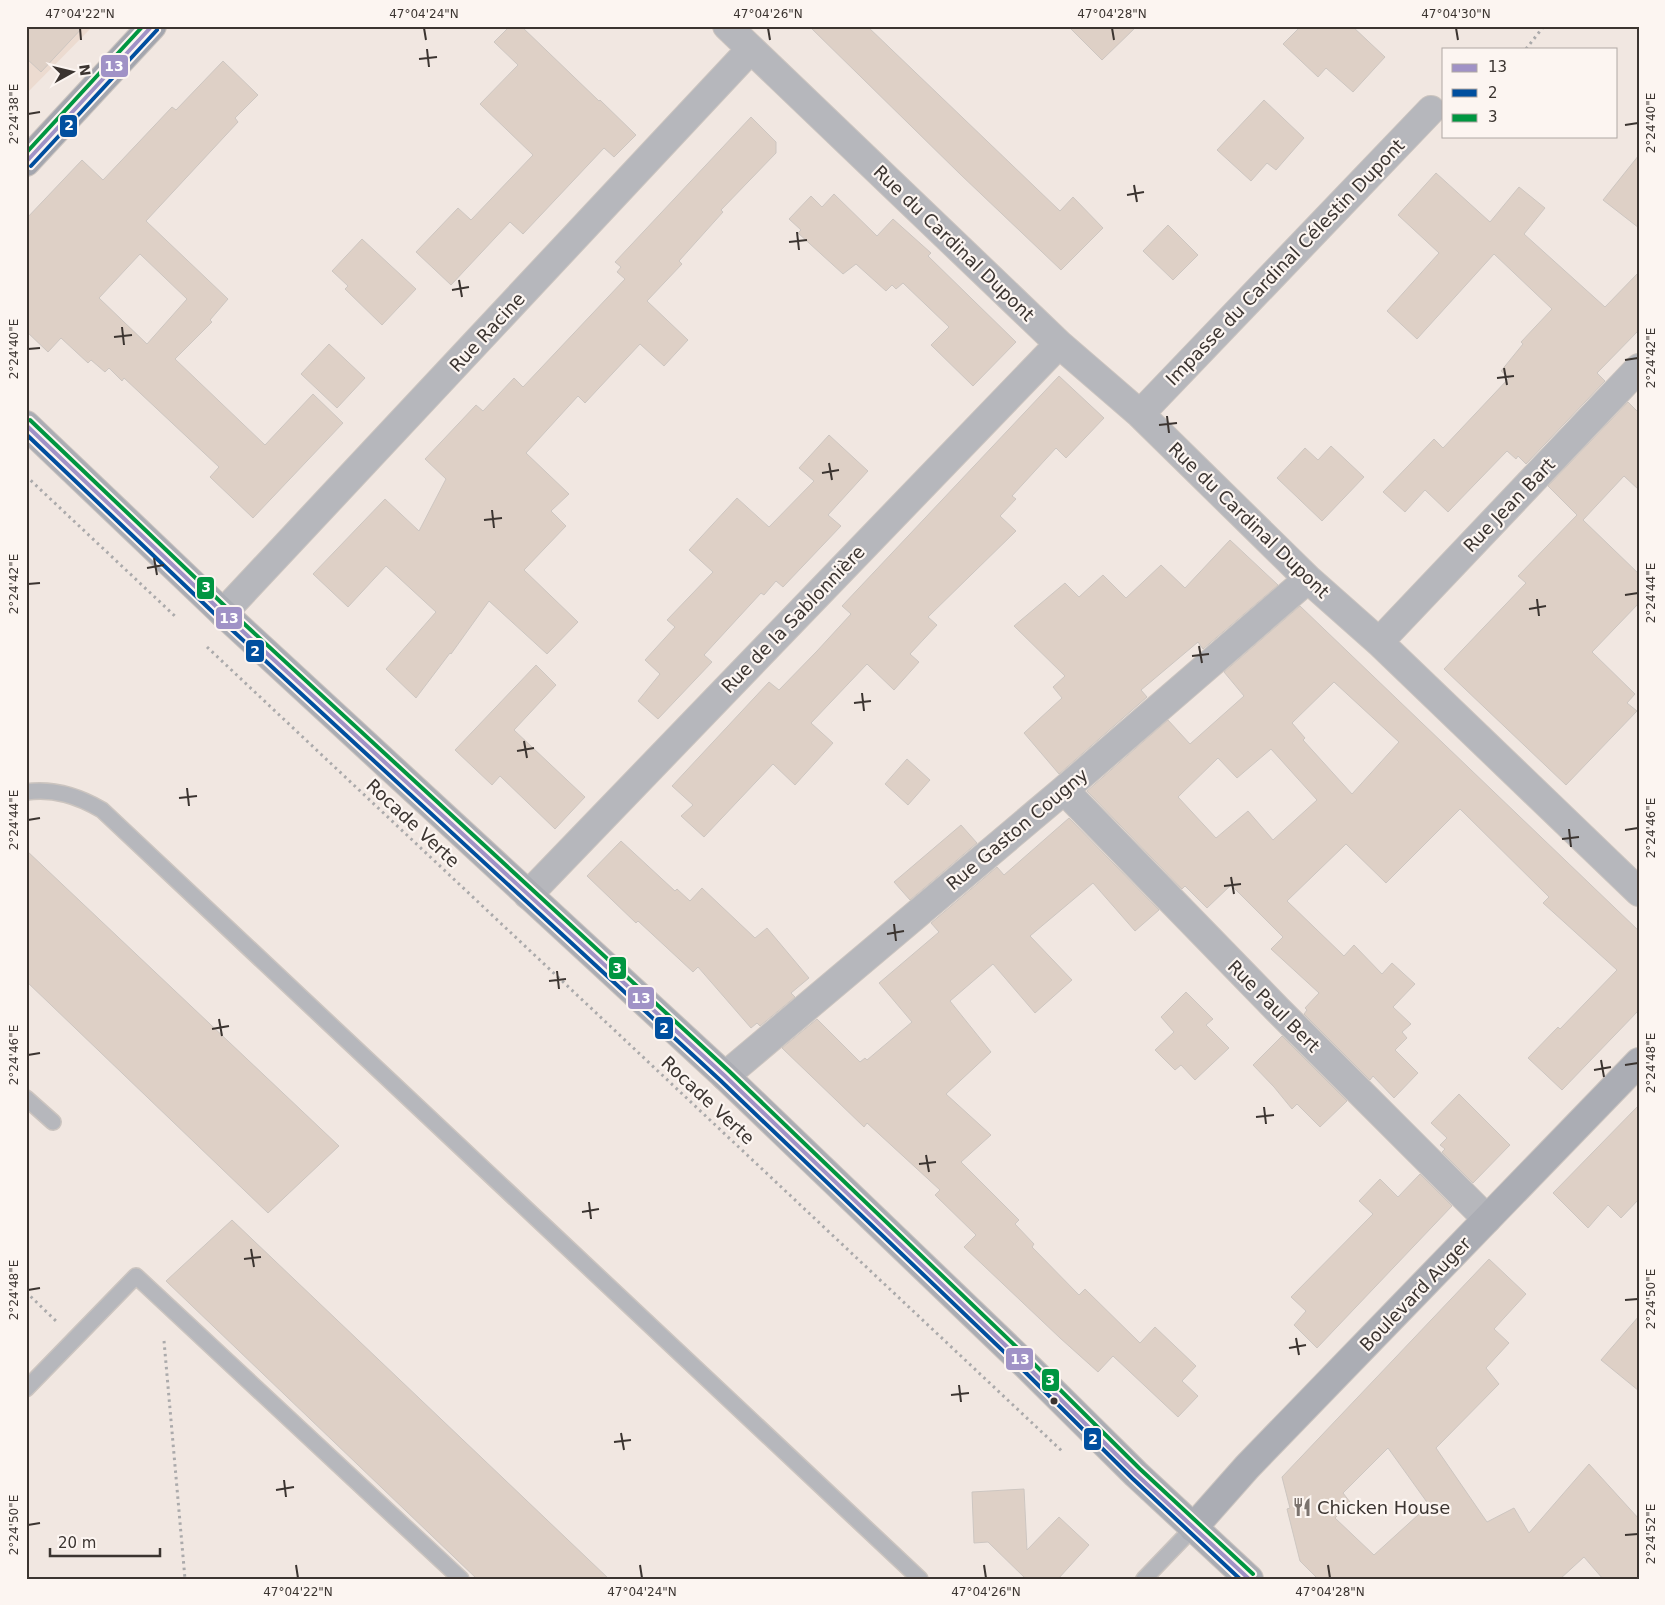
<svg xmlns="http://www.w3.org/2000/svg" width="1665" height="1605" font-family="'DejaVu Sans',sans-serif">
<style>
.built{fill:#ecdbd0}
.building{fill:#ded0c6;stroke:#cdc6c1;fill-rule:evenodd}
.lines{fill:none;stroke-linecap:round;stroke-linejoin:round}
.lane-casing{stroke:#cbc4bf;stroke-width:18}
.street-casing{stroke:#cbc4bf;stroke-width:30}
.secondary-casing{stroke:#cbc4bf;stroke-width:30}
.primary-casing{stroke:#cbc4bf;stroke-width:30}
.path{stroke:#abaaab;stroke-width:3;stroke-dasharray:2.5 4;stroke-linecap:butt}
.lane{stroke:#b6b7bc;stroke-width:15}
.street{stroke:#b6b7bc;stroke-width:28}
.secondary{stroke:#abadb4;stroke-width:28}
.primary{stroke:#a4a6ae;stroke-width:28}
.bus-1-casing{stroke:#fcf5f1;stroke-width:8}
.bus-2-casing{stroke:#fcf5f1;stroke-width:8}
.bus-3-casing{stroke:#fcf5f1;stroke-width:8}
.bus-1{stroke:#a092c6;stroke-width:4}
.bus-2{stroke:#004f9f;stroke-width:4}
.bus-3{stroke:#009641;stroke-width:4}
.ticks{fill:none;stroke:#3b3430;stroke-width:2}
.bus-dot{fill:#3b3430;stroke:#fcf5f1;stroke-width:2}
.labels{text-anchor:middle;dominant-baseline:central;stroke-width:4.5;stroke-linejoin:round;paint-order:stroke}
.street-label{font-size:18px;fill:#3b3430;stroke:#fcf5f1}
.poi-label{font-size:18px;fill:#3b3430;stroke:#fcf5f1;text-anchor:start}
.line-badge{stroke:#fcf5f1;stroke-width:2}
.badge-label{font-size:14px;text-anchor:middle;font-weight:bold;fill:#fff}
.neatline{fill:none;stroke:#3b3430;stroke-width:2}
.ticks-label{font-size:12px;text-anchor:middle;fill:#3b3430}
</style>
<rect width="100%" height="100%" fill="#f1e7e1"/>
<path class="built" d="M 26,26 L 93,26 L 26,94 Z"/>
<path class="building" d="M 26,26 L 84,26 L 41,72 L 26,58 Z
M 510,26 L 521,26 L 599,101 L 600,100 L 636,135 L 614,157 L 604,148 L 523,234 L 510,222 L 451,285 L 416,252 L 458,208 L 471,220 L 533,155 L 480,104 L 518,65 L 494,42 Z
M 809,26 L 867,26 L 1060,211 L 1073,197 L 1103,228 L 1061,270 L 961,175 Z
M 1068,26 L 1137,26 L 1102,60 Z
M 1301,26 L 1352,26 L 1385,57 L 1353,92 L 1326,68 L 1318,77 L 1283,44 Z
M 223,61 L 258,95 L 235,118 L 238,122 L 146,221 L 228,299 L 210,320 L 212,322 L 175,359 L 265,445 L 313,394 L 343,423 L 253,518 L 210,477 L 219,467 L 124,378 L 122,381 L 109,368 L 105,372 L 91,360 L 88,363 L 61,338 L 48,352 L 26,331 L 26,219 L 82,160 L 103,180 L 172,107 L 176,110 ZM 140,254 L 187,299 L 147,344 L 99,298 Z
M 1264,100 L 1304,138 L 1276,170 L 1267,163 L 1251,181 L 1217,150 Z
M 751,117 L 776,142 L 776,153 L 721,210 L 723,212 L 679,261 L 682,264 L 647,301 L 688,340 L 664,366 L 640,344 L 585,403 L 578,396 L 526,453 L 569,494 L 551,511 L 566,526 L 524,570 L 578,622 L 547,654 L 489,601 L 451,654 L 450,653 L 416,698 L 386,669 L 436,612 L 386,566 L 348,607 L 313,574 L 385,499 L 419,531 L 446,479 L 425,459 L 476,405 L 483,411 L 514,378 L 523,387 L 625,279 L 617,272 L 621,267 L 615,262 Z
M 1639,155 L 1639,228 L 1603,200 Z
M 1436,173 L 1490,222 L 1519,187 L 1545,208 L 1524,234 L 1605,307 L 1639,272 L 1639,330 L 1597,373 L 1605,381 L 1526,464 L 1518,456 L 1516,459 L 1507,451 L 1448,512 L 1425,490 L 1405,512 L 1383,492 L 1434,439 L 1443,448 L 1509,378 L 1501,371 L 1523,344 L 1521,342 L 1552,309 L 1494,254 L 1417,339 L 1387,311 L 1439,253 L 1398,215 Z
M 834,194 L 877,236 L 893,219 L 931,253 L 928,256 L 1016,342 L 973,386 L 931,345 L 949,327 L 903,283 L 896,289 L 892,285 L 886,291 L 856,264 L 843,274 L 798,233 L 801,230 L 789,219 L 811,196 L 822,207 Z
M 1168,225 L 1198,255 L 1173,280 L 1143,251 Z
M 362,239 L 416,289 L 382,325 L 345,289 L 348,286 L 332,271 Z
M 329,344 L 365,378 L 337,408 L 301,374 Z
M 1059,376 L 1104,418 L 1066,458 L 1056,448 L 1012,496 L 1016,499 L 1000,516 L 1016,531 L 928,617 L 937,625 L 910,654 L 919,662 L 894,690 L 867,664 L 811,723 L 833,743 L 795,785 L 773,764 L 704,837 L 681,816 L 693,805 L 672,786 L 769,682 L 779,690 L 817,651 L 851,614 L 842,606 Z
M 1628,402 L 1639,413 L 1639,490 L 1624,476 L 1583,520 L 1639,574 L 1639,603 L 1592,652 L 1635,694 L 1627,703 L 1637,711 L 1566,785 L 1444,669 L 1526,583 L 1518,576 L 1577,515 L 1548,486 Z
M 829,435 L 868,471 L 828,515 L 841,526 L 783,587 L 776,581 L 764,595 L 761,593 L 704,655 L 712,662 L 658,719 L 638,701 L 660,674 L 645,660 L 675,627 L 667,620 L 713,572 L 689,550 L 737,498 L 769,527 L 814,481 L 799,468 Z
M 1331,446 L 1364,477 L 1322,521 L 1277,478 L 1305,448 L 1318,460 Z
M 1230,540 L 1278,585 L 1203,649 L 1198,642 L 1141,690 L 1147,697 L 1059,774 L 1024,733 L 1062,698 L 1053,687 L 1065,676 L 1014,626 L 1065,583 L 1079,597 L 1103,575 L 1126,598 L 1161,565 L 1185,588 Z
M 1300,606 L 1639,931 L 1639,1010 L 1562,1090 L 1528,1058 L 1558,1027 L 1560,1029 L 1617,970 L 1543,903 L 1549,897 L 1460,809 L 1386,883 L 1346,844 L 1287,901 L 1344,956 L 1354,945 L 1382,974 L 1392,963 L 1415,984 L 1393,1007 L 1411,1024 L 1402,1032 L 1407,1038 L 1395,1050 L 1418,1073 L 1394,1098 L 1373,1076 L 1370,1080 L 1304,1014 L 1307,1010 L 1305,1008 L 1319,993 L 1271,949 L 1283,937 L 1231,885 L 1207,908 L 1185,886 L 1182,889 L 1087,791 L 1168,720 L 1190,744 L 1244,696 L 1224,672 ZM 1334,682 L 1399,742 L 1352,794 L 1303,740 L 1305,738 L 1292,723 ZM 1271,749 L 1317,800 L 1273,840 L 1248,811 L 1216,838 L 1178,797 L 1218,758 L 1237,778 Z
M 536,665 L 556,685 L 514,730 L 585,797 L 555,829 L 500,776 L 492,785 L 455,750 Z
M 907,759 L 930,780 L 908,805 L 885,784 Z
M 1069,818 L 1159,910 L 1135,931 L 1093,883 L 1030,936 L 1072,980 L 1035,1013 L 993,964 L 950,1001 L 991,1052 L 946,1094 L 991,1135 L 961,1162 L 1019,1220 L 1015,1224 L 1034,1244 L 1032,1247 L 1079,1295 L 1085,1289 L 1140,1343 L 1155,1327 L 1196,1366 L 1182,1381 L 1198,1396 L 1178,1417 L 1113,1356 L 1098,1372 L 1060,1338 L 964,1247 L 976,1235 L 935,1195 L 940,1190 L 867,1123 L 864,1127 L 782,1048 L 817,1019 L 860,1062 L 865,1058 L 867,1060 L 912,1022 L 879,983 L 939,932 L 931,923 L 997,867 L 1004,875 Z
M 961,825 L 977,843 L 910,900 L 894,882 Z
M 621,841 L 675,891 L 677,889 L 690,901 L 702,888 L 755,938 L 767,928 L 809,978 L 791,993 L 795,997 L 760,1026 L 757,1023 L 751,1028 L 698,967 L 693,972 L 638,921 L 636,923 L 587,876 Z
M 26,850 L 339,1146 L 268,1213 L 26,981 Z
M 1186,992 L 1213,1019 L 1206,1025 L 1229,1048 L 1195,1080 L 1181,1065 L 1175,1070 L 1155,1050 L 1174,1032 L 1161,1017 Z
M 1282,1036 L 1347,1101 L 1320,1127 L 1297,1104 L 1292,1109 L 1274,1087 L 1253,1065 Z
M 1459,1094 L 1510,1145 L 1473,1183 L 1442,1152 L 1445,1149 L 1440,1145 L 1447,1138 L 1431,1123 Z
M 1639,1105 L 1639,1199 L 1621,1218 L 1608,1205 L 1588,1228 L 1553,1193 Z
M 1420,1174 L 1452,1206 L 1317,1348 L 1294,1325 L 1306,1311 L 1291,1297 L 1373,1214 L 1359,1201 L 1380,1179 L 1398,1197 Z
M 232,1220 L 609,1579 L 477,1579 L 166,1281 Z
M 1489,1259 L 1526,1294 L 1494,1329 L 1509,1343 L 1486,1368 L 1499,1384 L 1436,1448 L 1487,1522 L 1514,1508 L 1529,1533 L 1589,1464 L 1639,1519 L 1639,1579 L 1603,1579 L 1584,1557 L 1560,1579 L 1318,1579 L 1300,1561 L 1287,1509 L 1290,1508 L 1282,1477 ZM 1388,1448 L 1429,1505 L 1374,1555 L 1335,1518 L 1350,1502 L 1343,1493 Z
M 1639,1316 L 1639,1391 L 1601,1360 Z
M 1024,1489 L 1027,1550 L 1059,1517 L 1089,1545 L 1058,1579 L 1026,1579 L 988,1542 L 974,1543 L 972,1492 Z"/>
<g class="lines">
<g class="lane-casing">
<path id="lane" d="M 26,792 C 54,788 78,796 102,810 L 920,1579
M 26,1098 L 53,1122
M 26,1389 L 136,1276 L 461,1579
M 1144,1579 L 1193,1528"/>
</g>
<g class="street-casing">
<path id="street" d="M 727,26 L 1059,344 L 1140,414 L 1308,579 L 1379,642 L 1639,892
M 1140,414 L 1431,110
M 223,613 L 750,50
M 1379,642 L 1639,368
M 1064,790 L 1277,1009 L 1487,1219
M 528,895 L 1059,344
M 725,1076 L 1064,790 L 1308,579"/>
</g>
<g class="secondary-casing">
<path id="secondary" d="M 26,425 L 223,613 L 725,1076 L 1027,1366 L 1136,1474 L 1249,1579
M 1193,1528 L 1247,1467 L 1639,1062"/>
</g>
<g class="primary-casing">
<path id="primary" d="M 26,162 L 152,26"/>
</g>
<path class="path" d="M 1526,49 L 1544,26
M 26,476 L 177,618
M 207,647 L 1063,1452
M 26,1292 L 56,1321
M 164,1341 L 185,1579"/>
<use href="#lane" class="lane"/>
<use href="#street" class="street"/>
<use href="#secondary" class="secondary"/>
<use href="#primary" class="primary"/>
<g class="bus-1-casing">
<path id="bus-1" d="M 26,162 L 152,26
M 26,425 L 223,613 L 725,1076 L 1027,1366 L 1136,1474 L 1249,1579"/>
</g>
<g class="bus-2-casing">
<path id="bus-2" d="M 31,166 L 157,30
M 26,434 L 219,618 L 721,1081 L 1023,1370 L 1132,1478 L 1240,1579"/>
</g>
<g class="bus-3-casing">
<path id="bus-3" d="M 26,153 L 143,26
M 30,420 L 227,608 L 729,1071 L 1031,1361 L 1140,1469 L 1253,1574"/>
</g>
<use href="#bus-1" class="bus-1"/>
<use href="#bus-2" class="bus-2"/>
<use href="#bus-3" class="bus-3"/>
</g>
<path class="ticks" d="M 80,28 L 81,40M 424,28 L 426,40M 768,28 L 770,40M 1112,28 L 1114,40M 1456,28 L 1458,40M 427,49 L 429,67M 419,59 L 437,57M 28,114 L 40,112M 1625,125 L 1638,123M 1134,185 L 1137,202M 1127,195 L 1144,192M 797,232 L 799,250M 789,242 L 807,240M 459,280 L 462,297M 452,290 L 469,287M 122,327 L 124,345M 114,337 L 132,335M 28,349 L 40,348M 1625,360 L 1638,358M 1504,368 L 1507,385M 1497,378 L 1514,376M 1167,416 L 1169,433M 1159,425 L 1177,423M 829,463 L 832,480M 822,473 L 839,470M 492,510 L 494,528M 484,520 L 502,518M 154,558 L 157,575M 147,568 L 164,565M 28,584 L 40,583M 1625,595 L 1638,593M 1537,599 L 1539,616M 1529,609 L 1546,606M 1199,646 L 1202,663M 1192,656 L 1209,654M 862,693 L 864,711M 854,703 L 871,701M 524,741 L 527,758M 517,751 L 534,748M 187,788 L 189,806M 179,798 L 197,796M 28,820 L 40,818M 1569,829 L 1571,847M 1625,830 L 1638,828M 1562,839 L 1579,837M 1231,877 L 1234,894M 1224,886 L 1241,884M 894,924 L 896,941M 887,934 L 904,931M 557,971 L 559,989M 549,981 L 566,979M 219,1019 L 222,1036M 212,1029 L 229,1026M 28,1055 L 40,1053M 1601,1060 L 1604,1077M 1625,1065 L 1638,1063M 1594,1070 L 1611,1067M 1264,1107 L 1266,1124M 1256,1117 L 1274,1115M 926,1155 L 929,1172M 919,1164 L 936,1162M 589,1202 L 591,1219M 582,1212 L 599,1209M 251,1249 L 254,1267M 244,1259 L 261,1257M 28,1290 L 40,1288M 1625,1300 L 1638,1299M 1296,1338 L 1299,1355M 1289,1348 L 1306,1345M 959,1385 L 961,1402M 951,1395 L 969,1393M 621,1433 L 624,1450M 614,1442 L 631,1440M 284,1480 L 286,1497M 276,1490 L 294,1487M 28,1525 L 40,1523M 1625,1535 L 1638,1534M 296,1565 L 298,1578M 640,1565 L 642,1578M 984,1565 L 986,1578M 1328,1565 L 1330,1578"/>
<defs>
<g id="restaurant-bare" transform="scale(1.5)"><path d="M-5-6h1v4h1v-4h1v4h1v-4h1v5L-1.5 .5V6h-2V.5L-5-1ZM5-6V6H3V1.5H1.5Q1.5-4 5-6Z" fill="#7b736e" stroke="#fcf5f1" stroke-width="2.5" paint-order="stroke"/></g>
</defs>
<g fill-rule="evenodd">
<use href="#restaurant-bare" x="1302" y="1507"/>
</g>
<circle class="bus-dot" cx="1054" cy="1401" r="4.5"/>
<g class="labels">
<g class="street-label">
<text transform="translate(954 243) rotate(44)">Rue du Cardinal Dupont</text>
<text transform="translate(1285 262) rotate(-46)">Impasse du Cardinal Célestin Dupont</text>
<text transform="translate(487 332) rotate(-47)">Rue Racine</text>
<text transform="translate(1509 505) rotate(-46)">Rue Jean Bart</text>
<text transform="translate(1249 520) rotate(44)">Rue du Cardinal Dupont</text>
<text transform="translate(793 619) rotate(-46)">Rue de la Sablonnière</text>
<text transform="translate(413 823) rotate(43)">Rocade Verte</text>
<text transform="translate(1017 829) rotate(-40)">Rue Gaston Cougny</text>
<text transform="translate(1274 1006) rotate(45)">Rue Paul Bert</text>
<text transform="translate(708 1100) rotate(43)">Rocade Verte</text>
<text transform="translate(1415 1294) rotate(-46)">Boulevard Auger</text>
</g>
<g class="poi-label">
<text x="1317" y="1507">Chicken House</text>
</g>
</g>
<g class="line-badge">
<rect x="100" y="54" width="29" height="24" rx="5" fill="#a092c6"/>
<rect x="59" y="114" width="19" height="24" rx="5" fill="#004f9f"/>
<rect x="196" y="576" width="19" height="24" rx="5" fill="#009641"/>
<rect x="215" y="606" width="28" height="24" rx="5" fill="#a092c6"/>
<rect x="245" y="639" width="20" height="24" rx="5" fill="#004f9f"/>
<rect x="608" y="956" width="19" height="24" rx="5" fill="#009641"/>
<rect x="627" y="986" width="28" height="24" rx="5" fill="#a092c6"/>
<rect x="654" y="1016" width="20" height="24" rx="5" fill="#004f9f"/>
<rect x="1005" y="1347" width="29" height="24" rx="5" fill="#a092c6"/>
<rect x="1041" y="1368" width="19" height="24" rx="5" fill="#009641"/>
<rect x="1083" y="1427" width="19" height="24" rx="5" fill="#004f9f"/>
</g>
<g class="badge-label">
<text x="114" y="71">13</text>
<text x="69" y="130">2</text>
<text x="206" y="592">3</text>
<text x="229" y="623">13</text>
<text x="255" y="656">2</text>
<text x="617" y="973">3</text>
<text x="641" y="1003">13</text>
<text x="664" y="1033">2</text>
<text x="1020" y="1364">13</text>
<text x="1050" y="1385">3</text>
<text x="1093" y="1444">2</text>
</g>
<rect width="1665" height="1605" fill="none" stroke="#fcf5f1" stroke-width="55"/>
<rect x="1442" y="48" width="175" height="90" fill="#fcf5f1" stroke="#afa8a4"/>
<rect x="1452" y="64" width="25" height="8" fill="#a092c6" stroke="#afa8a4"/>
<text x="1488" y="72" font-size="15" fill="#3b3430">13</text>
<rect x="1452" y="89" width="25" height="8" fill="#004f9f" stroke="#afa8a4"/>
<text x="1488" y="98" font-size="15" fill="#3b3430">2</text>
<rect x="1452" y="114" width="25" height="8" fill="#009641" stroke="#afa8a4"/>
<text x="1488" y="122" font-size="15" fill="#3b3430">3</text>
<g transform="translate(72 72) rotate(82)" stroke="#fcf5f1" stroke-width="4" paint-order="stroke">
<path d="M0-4L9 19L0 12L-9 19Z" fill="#3b3430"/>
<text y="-8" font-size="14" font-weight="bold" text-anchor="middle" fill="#3b3430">N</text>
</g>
<path d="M50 1548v8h110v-8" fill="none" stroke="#3b3430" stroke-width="2.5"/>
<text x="58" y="1548" font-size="15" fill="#3b3430" stroke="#fcf5f1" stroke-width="4" paint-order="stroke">20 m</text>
<rect x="28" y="28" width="1610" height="1550" class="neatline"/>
<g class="ticks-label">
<text x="80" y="18">47°04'22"N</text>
<text x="424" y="18">47°04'24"N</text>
<text x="768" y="18">47°04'26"N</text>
<text x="1112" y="18">47°04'28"N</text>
<text x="1456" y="18">47°04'30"N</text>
<text transform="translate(14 114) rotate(-90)" y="4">2°24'38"E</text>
<text transform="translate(1651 123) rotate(-90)" y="4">2°24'40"E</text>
<text transform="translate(14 349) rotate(-90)" y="4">2°24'40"E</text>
<text transform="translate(1651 358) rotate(-90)" y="4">2°24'42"E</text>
<text transform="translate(14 584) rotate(-90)" y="4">2°24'42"E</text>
<text transform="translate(1651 593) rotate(-90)" y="4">2°24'44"E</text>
<text transform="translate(14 820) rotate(-90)" y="4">2°24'44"E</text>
<text transform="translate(1651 828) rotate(-90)" y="4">2°24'46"E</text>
<text transform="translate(14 1055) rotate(-90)" y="4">2°24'46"E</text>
<text transform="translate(1651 1063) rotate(-90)" y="4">2°24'48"E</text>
<text transform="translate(14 1290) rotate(-90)" y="4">2°24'48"E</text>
<text transform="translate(1651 1299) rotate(-90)" y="4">2°24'50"E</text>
<text transform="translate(14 1525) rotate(-90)" y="4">2°24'50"E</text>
<text transform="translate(1651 1534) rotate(-90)" y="4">2°24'52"E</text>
<text x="298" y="1596">47°04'22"N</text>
<text x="642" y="1596">47°04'24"N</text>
<text x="986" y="1596">47°04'26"N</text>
<text x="1330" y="1596">47°04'28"N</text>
</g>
</svg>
